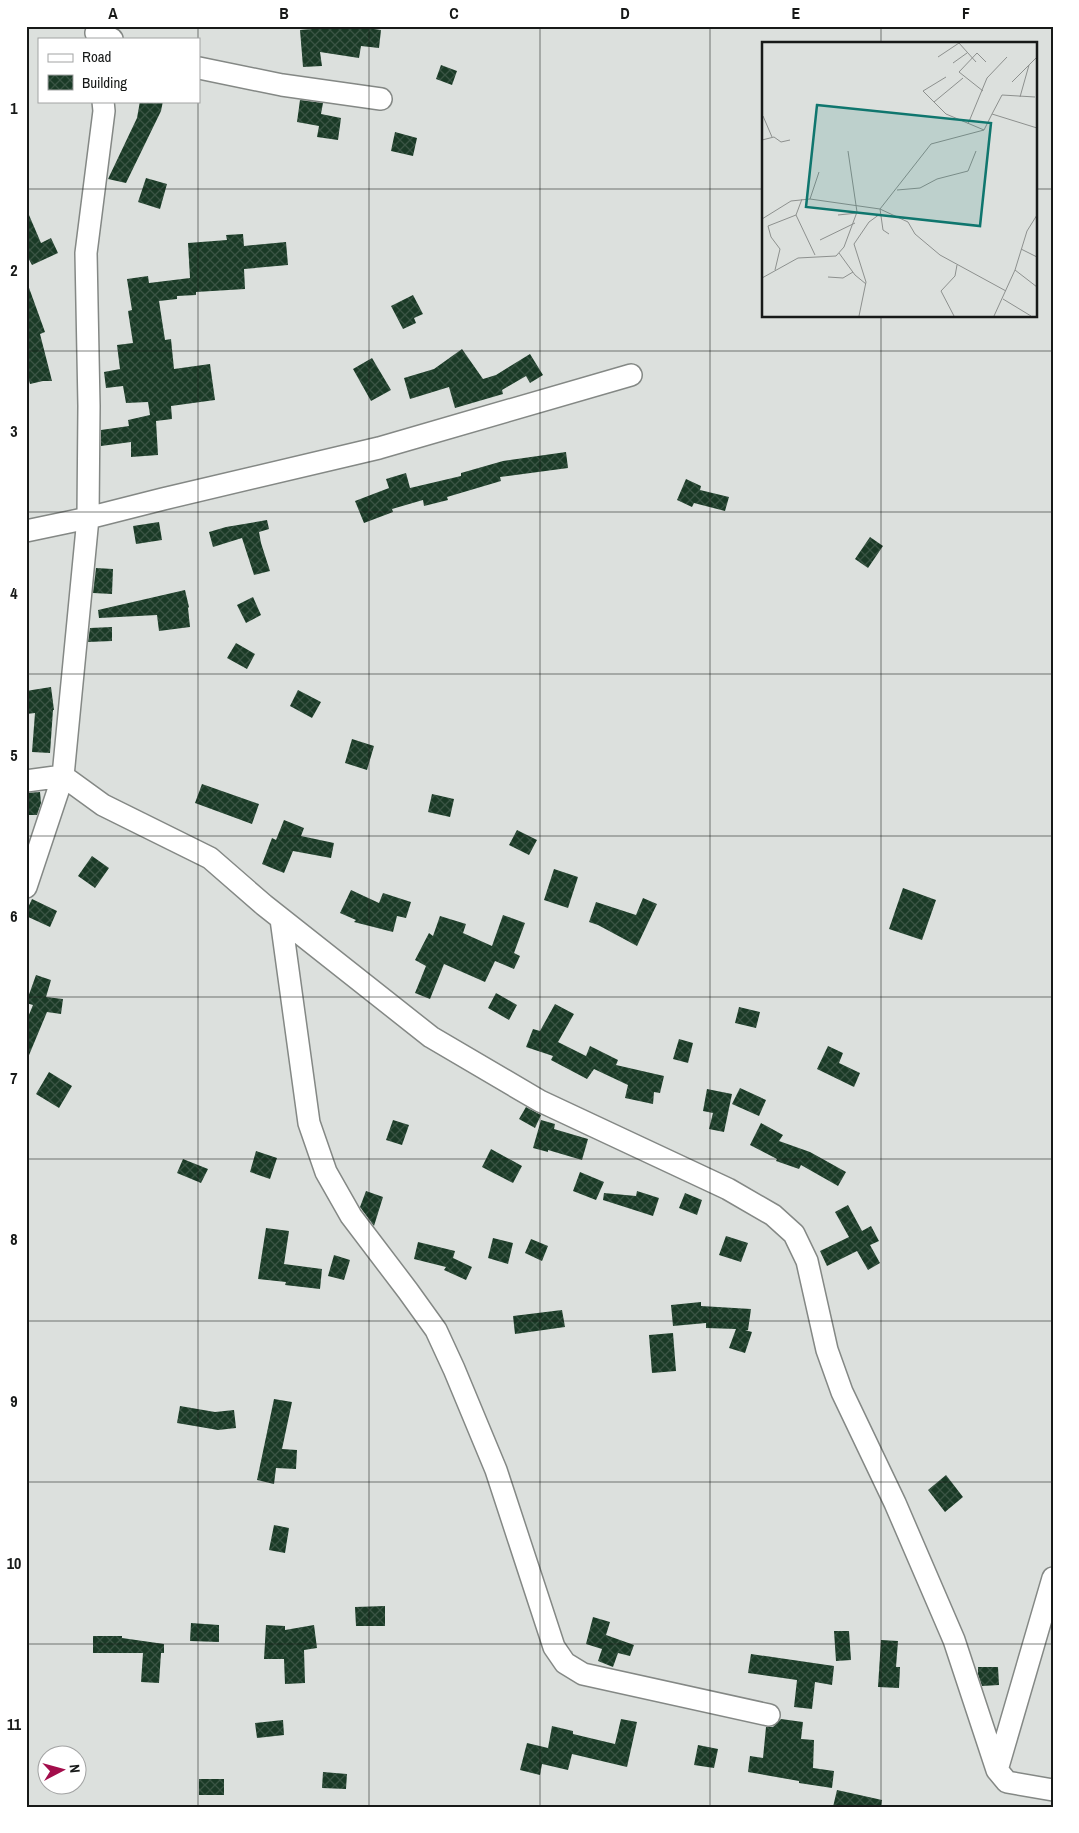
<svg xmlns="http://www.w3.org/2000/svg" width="1079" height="1833" font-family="'Archivo Narrow',sans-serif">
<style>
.building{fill:url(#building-cross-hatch)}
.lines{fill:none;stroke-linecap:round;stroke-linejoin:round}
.minor-casing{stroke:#848885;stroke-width:24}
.minor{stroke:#fff;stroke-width:21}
.grid{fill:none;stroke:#171918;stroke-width:1;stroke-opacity:0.55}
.inset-road{fill:none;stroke:#8d908e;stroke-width:1}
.view{fill:#0f766e;fill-opacity:0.15;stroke:#0f766e;stroke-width:2.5}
.inset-edge{fill:none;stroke:#171918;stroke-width:2.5}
.neatline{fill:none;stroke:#171918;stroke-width:2}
.grid-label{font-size:16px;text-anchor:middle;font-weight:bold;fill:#171918}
</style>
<defs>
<pattern id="building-cross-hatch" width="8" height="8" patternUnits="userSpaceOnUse" patternTransform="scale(1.25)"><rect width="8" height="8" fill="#1a3a26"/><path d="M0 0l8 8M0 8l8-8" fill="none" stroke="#3a5444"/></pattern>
</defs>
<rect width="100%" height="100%" fill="#dce0dd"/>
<path class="building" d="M 325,26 L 352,26 L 381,30 L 379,48 L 361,46 L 359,58 L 320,52 L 322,66 L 303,67 L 300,30 L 324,28 Z
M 441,65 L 457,71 L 452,85 L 436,79 Z
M 300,100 L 323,103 L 321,114 L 341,118 L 338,140 L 317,137 L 319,126 L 297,122 Z
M 140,101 L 163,101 L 161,111 L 126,183 L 108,179 L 137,118 Z
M 395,132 L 417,138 L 413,156 L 391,151 Z
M 146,178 L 167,184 L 160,209 L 138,202 Z
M 26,208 L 41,243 L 51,238 L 58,253 L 32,265 L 26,254 Z
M 243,234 L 244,246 L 286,242 L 288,265 L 244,269 L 245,289 L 196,292 L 196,295 L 177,296 L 177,299 L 159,301 L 165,340 L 171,339 L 174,369 L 210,364 L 215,400 L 171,406 L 172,419 L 156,421 L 158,455 L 131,457 L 131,442 L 101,446 L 101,430 L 129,426 L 128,420 L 150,415 L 148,402 L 126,403 L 123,386 L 106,388 L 104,372 L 120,369 L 117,345 L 133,343 L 128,311 L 132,310 L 127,279 L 148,276 L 149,283 L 190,278 L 188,243 L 227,240 L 226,235 Z
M 26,285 L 28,285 L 45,332 L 40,334 L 52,381 L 43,381 L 30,384 L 26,370 Z
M 413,295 L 423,314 L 414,318 L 416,323 L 403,329 L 391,306 Z
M 462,349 L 483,379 L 496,375 L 530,354 L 543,375 L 530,383 L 526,376 L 502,390 L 503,394 L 455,408 L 449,387 L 410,399 L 404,378 L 434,369 Z
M 372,358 L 391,390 L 371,401 L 353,369 Z
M 566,452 L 568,468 L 500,477 L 501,481 L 447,497 L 448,500 L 424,506 L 423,500 L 392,509 L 393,512 L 364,523 L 355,501 L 389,488 L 386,479 L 406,473 L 410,488 L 461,476 L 461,473 L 503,461 Z
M 686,479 L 701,486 L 700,490 L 729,497 L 725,511 L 694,503 L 692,507 L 677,500 Z
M 267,520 L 269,529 L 259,532 L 261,543 L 270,571 L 254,575 L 242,538 L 213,547 L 209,532 L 226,527 Z
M 159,522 L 162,540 L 136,544 L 133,526 Z
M 870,537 L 883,546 L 868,568 L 855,559 Z
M 96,568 L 113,569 L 112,594 L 93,593 Z
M 185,590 L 189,607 L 188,608 L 190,627 L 159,631 L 157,615 L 99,618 L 98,610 Z
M 253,597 L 261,615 L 246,623 L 237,605 Z
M 112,627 L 112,641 L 88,642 L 90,628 Z
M 236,643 L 255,654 L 247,669 L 227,658 Z
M 51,687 L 54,710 L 53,710 L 50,753 L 32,752 L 35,713 L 26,714 L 26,691 Z
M 298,690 L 321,702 L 312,718 L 290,706 Z
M 352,739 L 374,746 L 367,770 L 345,763 Z
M 202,784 L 259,804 L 252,824 L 195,803 Z
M 40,792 L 41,803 L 37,815 L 26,815 L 26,793 Z
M 432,794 L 454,799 L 450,817 L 428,812 Z
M 284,820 L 304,828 L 301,836 L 334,843 L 331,858 L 293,851 L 284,873 L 262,864 L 272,838 L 276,840 Z
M 517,830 L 537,840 L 529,855 L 509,845 Z
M 92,856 L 109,868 L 95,888 L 78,876 Z
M 554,869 L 578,877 L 568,908 L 544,900 Z
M 903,888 L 936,900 L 922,940 L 889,929 Z
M 351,890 L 379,903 L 383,893 L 411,902 L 406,918 L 397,916 L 393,932 L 354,922 L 356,920 L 340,913 Z
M 643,898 L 657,904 L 637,946 L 598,925 L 589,922 L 596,902 L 636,915 Z
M 32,899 L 57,911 L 50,927 L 26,916 L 26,912 Z
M 503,915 L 525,923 L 514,953 L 520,956 L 514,969 L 495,961 L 485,982 L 444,964 L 430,999 L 415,993 L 426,966 L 415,960 L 429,933 L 433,936 L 440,916 L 466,924 L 463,933 L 492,946 Z
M 36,975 L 51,980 L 46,997 L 63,999 L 61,1014 L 47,1012 L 27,1060 L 26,1022 L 33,1005 L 26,1003 Z
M 496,993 L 517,1005 L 509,1020 L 488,1008 Z
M 555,1004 L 574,1014 L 558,1042 L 586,1056 L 590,1046 L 618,1060 L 616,1065 L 664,1076 L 660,1093 L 654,1092 L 653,1104 L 625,1098 L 628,1085 L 594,1069 L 587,1079 L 551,1060 L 553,1056 L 526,1047 L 533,1029 L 540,1031 Z
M 739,1007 L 760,1012 L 756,1028 L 735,1023 Z
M 679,1039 L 693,1043 L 688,1063 L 673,1059 Z
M 828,1046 L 843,1053 L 839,1063 L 860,1073 L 854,1087 L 817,1069 Z
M 49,1072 L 72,1086 L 59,1108 L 36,1094 Z
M 740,1088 L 766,1100 L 759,1116 L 732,1104 Z
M 707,1089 L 732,1094 L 724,1132 L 709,1129 L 713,1113 L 703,1111 Z
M 526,1107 L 541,1115 L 535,1128 L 519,1119 Z
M 393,1120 L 409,1125 L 402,1145 L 386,1140 Z
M 541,1120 L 555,1124 L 554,1129 L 588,1139 L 582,1160 L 548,1150 L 548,1152 L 533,1148 Z
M 761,1123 L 783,1135 L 779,1141 L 810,1152 L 846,1172 L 838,1186 L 801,1165 L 799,1169 L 776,1161 L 777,1159 L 750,1145 Z
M 491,1149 L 522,1166 L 513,1183 L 482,1167 Z
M 256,1151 L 277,1158 L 270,1179 L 250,1172 Z
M 183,1159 L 208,1169 L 201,1183 L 177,1173 Z
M 580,1172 L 604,1182 L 596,1200 L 573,1191 Z
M 366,1191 L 383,1197 L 374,1226 L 360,1207 Z
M 637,1191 L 659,1198 L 653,1216 L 603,1200 L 604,1193 L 636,1196 Z
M 685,1193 L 702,1200 L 697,1215 L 679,1208 Z
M 848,1205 L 862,1231 L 871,1226 L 879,1241 L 870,1245 L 880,1263 L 868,1270 L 857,1251 L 827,1266 L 820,1251 L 849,1237 L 835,1212 Z
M 266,1228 L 289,1231 L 284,1264 L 322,1269 L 320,1289 L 285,1285 L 286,1282 L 258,1279 Z
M 726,1236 L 748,1243 L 741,1262 L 719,1255 Z
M 493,1238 L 513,1243 L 508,1264 L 488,1258 Z
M 531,1239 L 548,1246 L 542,1261 L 525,1253 Z
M 418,1242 L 455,1251 L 453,1258 L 472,1267 L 466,1280 L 444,1270 L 446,1267 L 414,1259 Z
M 334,1255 L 350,1260 L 344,1280 L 328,1276 Z
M 701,1302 L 701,1306 L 751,1309 L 748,1330 L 745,1330 L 752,1332 L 745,1353 L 729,1348 L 736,1329 L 706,1328 L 706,1323 L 673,1326 L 671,1305 Z
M 562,1310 L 565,1327 L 515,1334 L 513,1316 Z
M 673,1333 L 676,1371 L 652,1373 L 649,1335 Z
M 274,1399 L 292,1402 L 282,1449 L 297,1450 L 296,1469 L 276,1468 L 274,1484 L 257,1480 Z
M 180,1406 L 215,1412 L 234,1410 L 236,1428 L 218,1430 L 177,1423 Z
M 946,1475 L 963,1497 L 945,1512 L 928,1490 Z
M 274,1525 L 289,1528 L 285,1553 L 269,1550 Z
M 385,1606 L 385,1626 L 356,1626 L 355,1607 Z
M 593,1617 L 610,1622 L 606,1635 L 634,1645 L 630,1656 L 618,1653 L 613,1667 L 598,1661 L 602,1649 L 586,1644 Z
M 191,1623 L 219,1625 L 219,1642 L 190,1641 Z
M 266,1625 L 285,1626 L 285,1630 L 314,1625 L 317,1648 L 304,1650 L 305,1683 L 285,1684 L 284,1659 L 264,1659 Z
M 834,1631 L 849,1631 L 851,1660 L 836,1661 Z
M 93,1636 L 122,1636 L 122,1638 L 164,1644 L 164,1653 L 161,1653 L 159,1683 L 141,1682 L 143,1653 L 93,1653 Z
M 881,1640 L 898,1641 L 896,1667 L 900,1667 L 899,1688 L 878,1687 Z
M 751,1654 L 834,1666 L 832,1685 L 815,1682 L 812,1709 L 794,1707 L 797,1680 L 748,1673 Z
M 978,1667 L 998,1667 L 999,1685 L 982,1686 L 978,1674 Z
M 621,1719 L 637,1722 L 627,1767 L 572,1754 L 568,1770 L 542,1764 L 540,1775 L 520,1770 L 527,1743 L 548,1748 L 552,1726 L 573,1731 L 573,1734 L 615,1744 Z
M 781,1719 L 803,1722 L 801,1739 L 814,1740 L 813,1768 L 834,1771 L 832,1788 L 799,1783 L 799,1781 L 748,1772 L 750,1756 L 763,1758 L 766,1727 L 773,1727 Z
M 283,1720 L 284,1735 L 257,1738 L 255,1723 Z
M 698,1745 L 718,1749 L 714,1768 L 694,1765 Z
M 323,1772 L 347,1774 L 346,1789 L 322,1788 Z
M 199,1779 L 224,1779 L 224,1795 L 199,1795 Z
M 837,1790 L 882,1800 L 881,1807 L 833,1807 Z"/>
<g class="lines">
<g class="minor-casing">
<path id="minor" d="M 96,33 L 112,39
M 199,68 L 282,85 L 381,99
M 26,531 L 88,518 L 163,499 L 379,448 L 631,375
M 26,781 L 63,776 L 103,805 L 210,858 L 264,905 L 431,1037 L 540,1101 L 728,1189 L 773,1215 L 794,1234 L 807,1261 L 827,1350 L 842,1392 L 895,1503 L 954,1640 L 997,1770 L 1007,1782 L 1053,1790
M 26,887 L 63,776 L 88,518 L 89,406 L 86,253 L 104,111 L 103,101
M 281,919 L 309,1123 L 326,1172 L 351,1216 L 408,1291 L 436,1330 L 454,1369 L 496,1470 L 554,1647 L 565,1663 L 583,1674 L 769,1715
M 997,1770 L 1053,1578"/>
</g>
<use href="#minor" class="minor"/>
</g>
<path class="grid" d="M 198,26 L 198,39M 369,26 L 369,1807M 540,26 L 540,1807M 710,26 L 710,1807M 881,26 L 881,44M 198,101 L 198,1807M 26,189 L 763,189M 1035,189 L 1053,189M 881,316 L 881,1807M 26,351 L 1053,351M 26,512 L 1053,512M 26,674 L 1053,674M 26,836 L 1053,836M 26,997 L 1053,997M 26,1159 L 1053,1159M 26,1321 L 1053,1321M 26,1482 L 1053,1482M 26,1644 L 1053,1644"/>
<g transform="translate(762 42)">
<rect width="275" height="275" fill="#dce0dd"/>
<path class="inset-road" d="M 176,15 L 197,1 L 214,20M 191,21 L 205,11M 184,35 L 161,49 L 184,72 L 222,88M 250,40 L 275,15M 221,49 L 197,30 L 215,11 L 224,20M 258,55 L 267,23M 172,60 L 201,36M 230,72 L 240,53 L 273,55M 1,74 L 10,95M 206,82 L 225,36 L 245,15M 0,98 L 12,95 L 19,100 L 28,98M 135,148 L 158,146 L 175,137 L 206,129 L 214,109M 40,157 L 34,173 L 53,213M 48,157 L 57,130M 76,173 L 95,171M 0,177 L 29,159 L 48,157 L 118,167 L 146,180 L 153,192 L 178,213 L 244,249M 127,192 L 121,188 L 118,167 L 169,102 L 222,88 L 230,72 L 275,86M 58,198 L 93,181M 259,207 L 275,215M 77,211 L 93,233 L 104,242M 13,228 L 18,207 L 9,195 L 6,184 L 34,173M 253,228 L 275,245M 66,235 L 81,236 L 91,230M 0,236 L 36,216 L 74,214 L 82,205 L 95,170 L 86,109M 241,257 L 269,274M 97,274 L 104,240 L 92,202 L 107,180 L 118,172M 192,274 L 179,249 L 193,234 L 195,223M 232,274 L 253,228 L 265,189 L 275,173"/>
<path class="view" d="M 55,63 L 229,81 L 218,184 L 44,165 Z"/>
<rect width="275" height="275" class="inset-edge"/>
</g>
<rect width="1079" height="1833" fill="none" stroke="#ffffff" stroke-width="55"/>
<rect x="38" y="38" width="162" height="65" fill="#ffffff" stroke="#a2a3a3"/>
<rect x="48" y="54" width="25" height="8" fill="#ffffff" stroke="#a2a3a3"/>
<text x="82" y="62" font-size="15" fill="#171918">Road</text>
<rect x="48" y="75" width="25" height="15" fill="url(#building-cross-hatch)" stroke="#a2a3a3"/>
<text x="82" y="88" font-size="15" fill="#171918">Building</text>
<g transform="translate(62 1770) rotate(84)"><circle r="24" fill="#ffffff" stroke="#a2a3a3"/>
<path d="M0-4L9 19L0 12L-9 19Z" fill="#a30d4b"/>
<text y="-8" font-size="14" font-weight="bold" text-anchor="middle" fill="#171918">N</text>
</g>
<rect x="28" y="28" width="1024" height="1778" class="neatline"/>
<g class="grid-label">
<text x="113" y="19">A</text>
<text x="284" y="19">B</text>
<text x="454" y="19">C</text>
<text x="625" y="19">D</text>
<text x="796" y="19">E</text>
<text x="966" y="19">F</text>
<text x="14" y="114">1</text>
<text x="14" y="276">2</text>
<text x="14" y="437">3</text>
<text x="14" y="599">4</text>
<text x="14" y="761">5</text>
<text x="14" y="922">6</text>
<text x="14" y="1084">7</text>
<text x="14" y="1245">8</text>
<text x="14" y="1407">9</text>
<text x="14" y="1569">10</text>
<text x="14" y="1730">11</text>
</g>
</svg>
